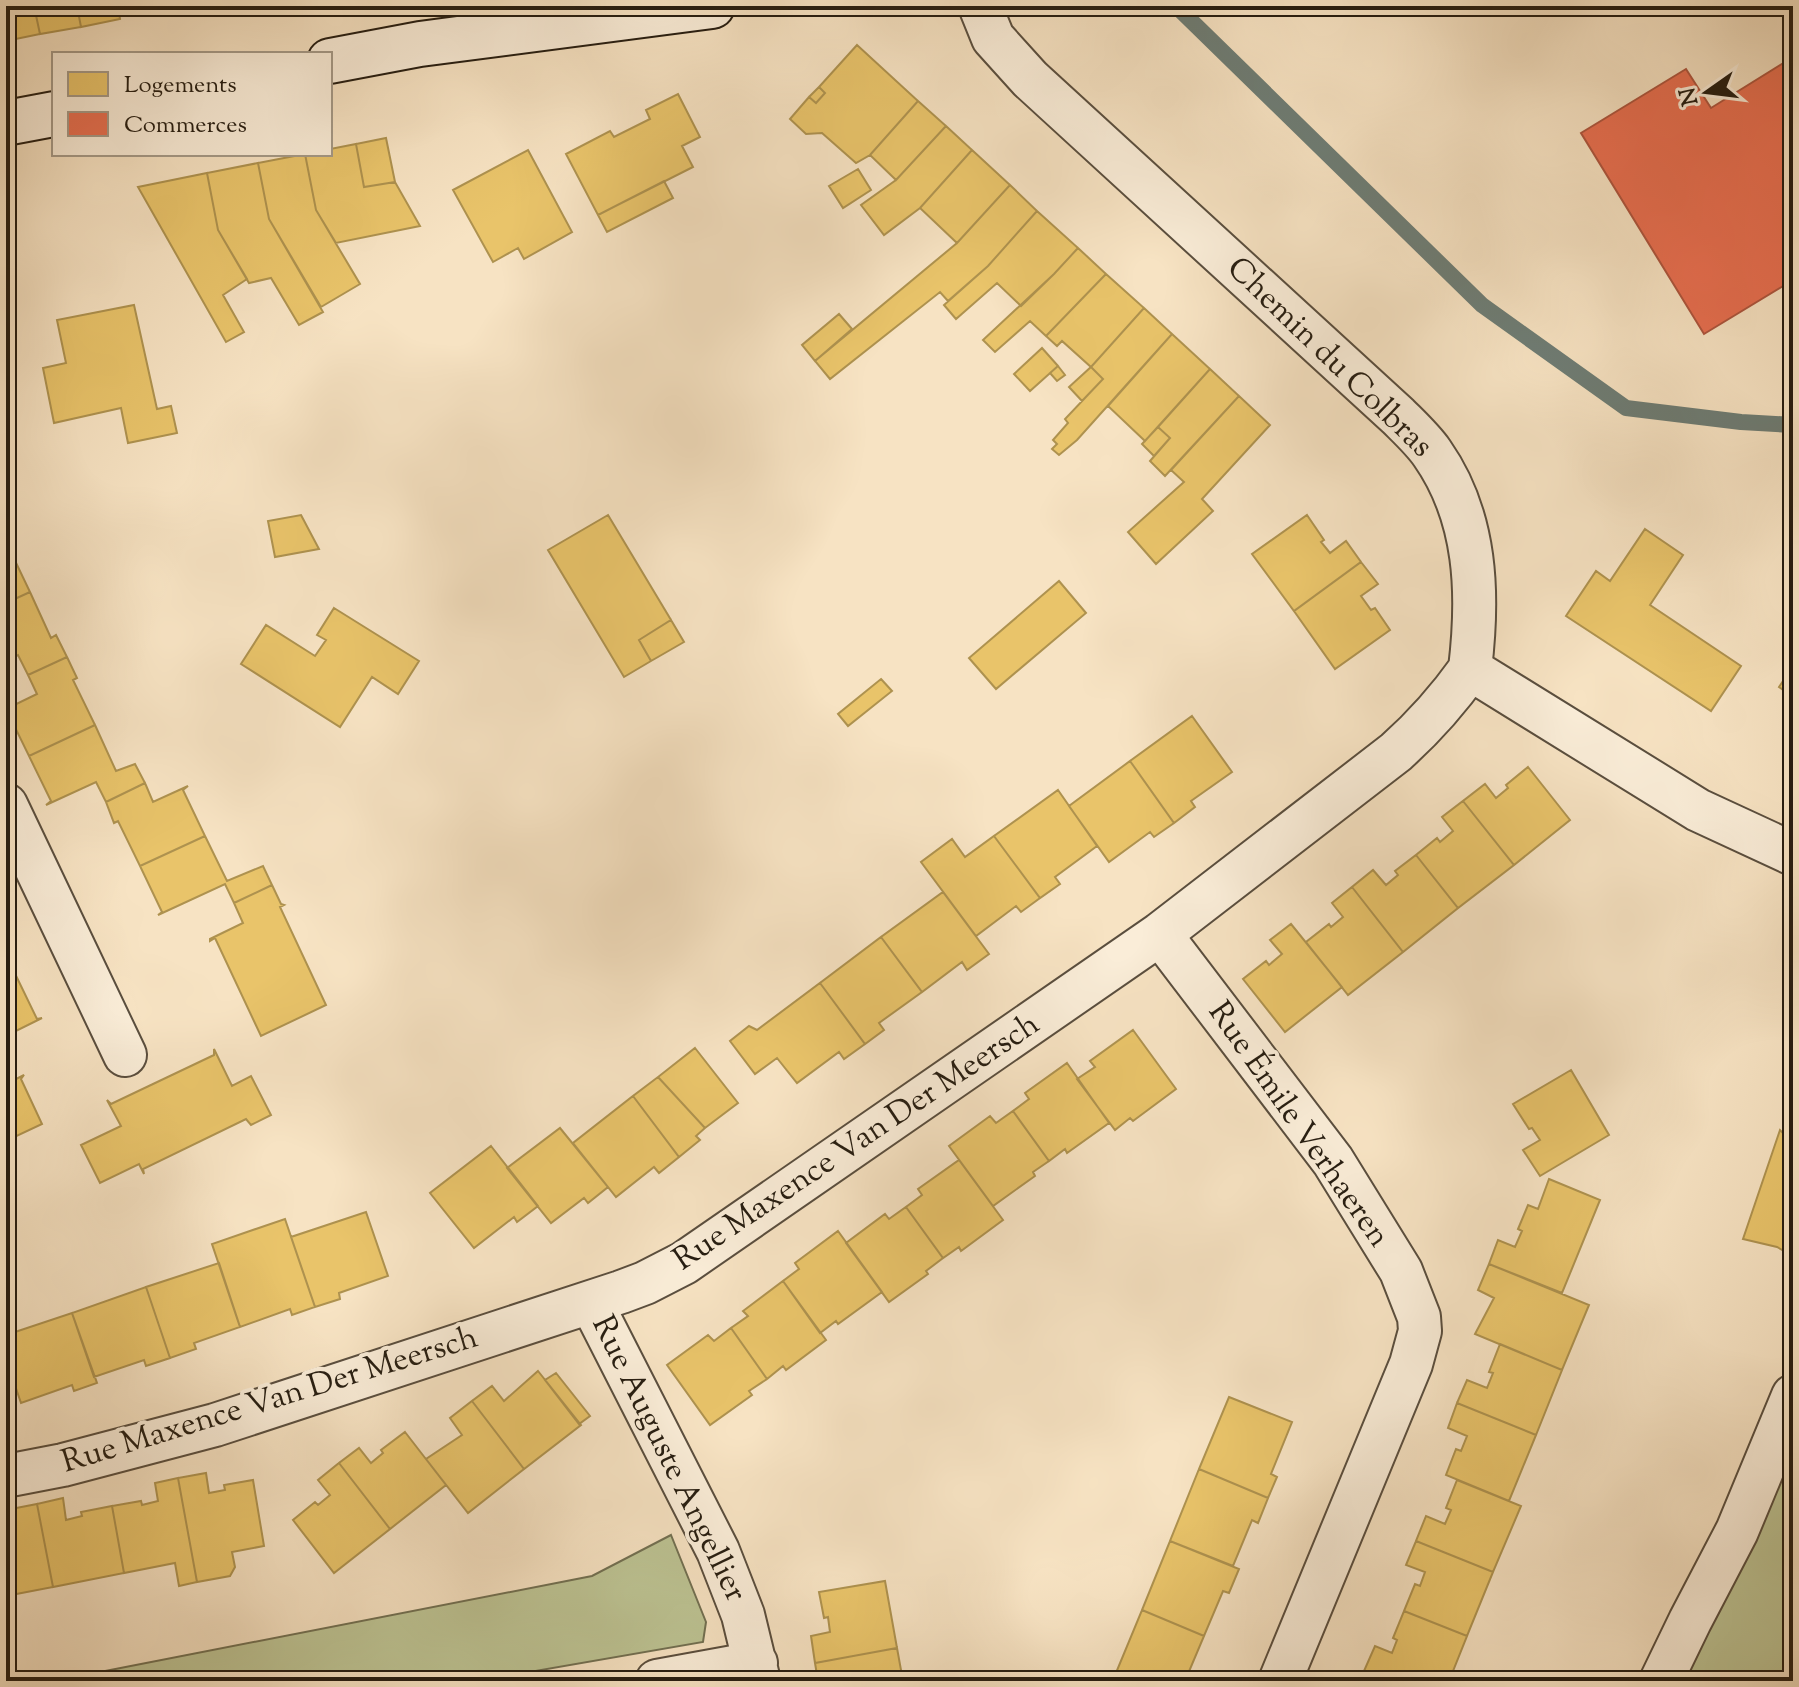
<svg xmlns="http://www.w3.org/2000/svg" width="1799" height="1687" font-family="'Sorts Mill Goudy',serif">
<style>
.green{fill:#bdc494;stroke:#727052;stroke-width:2}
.homes{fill:#e9c46a;stroke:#ae924f;stroke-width:2}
.shops{fill:#e76f51;stroke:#ad563e;stroke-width:2}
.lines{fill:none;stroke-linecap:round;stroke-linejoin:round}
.stream{stroke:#6e7d75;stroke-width:16}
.street-casing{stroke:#5a4e3e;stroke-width:46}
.secondary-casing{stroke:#261d11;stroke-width:48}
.street{stroke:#faedd8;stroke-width:42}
.secondary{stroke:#faedd8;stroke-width:44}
.labels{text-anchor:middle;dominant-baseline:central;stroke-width:8;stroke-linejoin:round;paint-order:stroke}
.street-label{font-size:32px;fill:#261d11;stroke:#faedd8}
</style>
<rect width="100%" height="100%" fill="#f7e3c3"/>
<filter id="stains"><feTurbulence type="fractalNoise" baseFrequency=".0025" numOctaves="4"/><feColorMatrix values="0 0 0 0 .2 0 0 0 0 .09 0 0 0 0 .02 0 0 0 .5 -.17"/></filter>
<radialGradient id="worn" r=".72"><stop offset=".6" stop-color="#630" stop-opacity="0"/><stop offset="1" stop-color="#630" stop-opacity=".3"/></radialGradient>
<path class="green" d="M 1793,1438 L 1793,1681 L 1682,1681 Z
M 671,1535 L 706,1622 L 703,1642 L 478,1681 L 54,1681 L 592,1576 Z"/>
<path class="homes" d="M 6,6 L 34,6 L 40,34 L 6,41 Z
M 34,6 L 77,6 L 81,27 L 40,34 Z
M 77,6 L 118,6 L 120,19 L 81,27 Z
M 857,45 L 918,101 L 870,155 L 856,163 L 822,133 L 806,134 L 790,119 L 809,97 L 816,103 L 825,93 L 819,87 Z
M 819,87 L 825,93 L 816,103 L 809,97 Z
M 678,94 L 700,137 L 682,146 L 693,167 L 598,215 L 566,154 L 610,131 L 614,137 L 650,119 L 646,110 Z
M 918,101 L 946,126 L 896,180 L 870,155 Z
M 946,126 L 972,150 L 920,208 L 884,235 L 861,205 L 896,180 Z
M 386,138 L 395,182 L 364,187 L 356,144 Z
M 356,144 L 364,187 L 395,182 L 420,226 L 336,243 L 316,210 L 305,154 L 330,154 L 330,149 Z
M 528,150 L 572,232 L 524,259 L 518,248 L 493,262 L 453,190 Z
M 972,150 L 1010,185 L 957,243 L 920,208 Z
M 305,154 L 316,210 L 360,284 L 321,307 L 269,219 L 258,163 Z
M 258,163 L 269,219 L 323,312 L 299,325 L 271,278 L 249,283 L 218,230 L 207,173 Z
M 858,169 L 871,190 L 843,208 L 829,186 Z
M 207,173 L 218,230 L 247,279 L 223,295 L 244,332 L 226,342 L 138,187 Z
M 664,181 L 673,198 L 607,232 L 598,215 Z
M 1010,185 L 1037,211 L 988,266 L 948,301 L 940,292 L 830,379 L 815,361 L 957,243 Z
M 1037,211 L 1078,248 L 1054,274 L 1021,306 L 997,283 L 956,319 L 944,305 L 988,266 Z
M 1078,248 L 1106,274 L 1046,336 L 1030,321 L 995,352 L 983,340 L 1054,274 Z
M 1106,274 L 1144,308 L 1091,367 L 1062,341 L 1057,346 L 1046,336 Z
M 134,305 L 157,409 L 171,406 L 177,433 L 128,443 L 121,408 L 54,423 L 43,368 L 66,363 L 57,320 Z
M 1144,308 L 1172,334 L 1077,440 L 1059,455 L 1052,449 L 1057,444 L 1053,440 L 1068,423 L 1065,419 L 1103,379 L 1091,367 Z
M 839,314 L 852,329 L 815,361 L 802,345 Z
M 1172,334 L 1210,369 L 1145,441 L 1108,406 Z
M 1042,348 L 1058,366 L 1030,391 L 1014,374 Z
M 1058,366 L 1065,375 L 1057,381 L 1050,373 Z
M 1091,367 L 1103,379 L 1082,401 L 1069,387 Z
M 1210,369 L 1239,396 L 1165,476 L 1150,461 L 1170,438 L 1158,427 Z
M 1239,396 L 1270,425 L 1202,499 L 1213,511 L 1156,564 L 1128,532 L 1184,482 L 1171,470 Z
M 1158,427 L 1170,438 L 1154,456 L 1142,444 Z
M 301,515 L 319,549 L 275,557 L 268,521 Z
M 608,515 L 671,620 L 639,640 L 651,661 L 624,677 L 548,550 Z
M 1307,515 L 1324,540 L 1321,542 L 1330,553 L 1346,541 L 1361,562 L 1294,611 L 1252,554 Z
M 1645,529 L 1683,555 L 1650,605 L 1741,666 L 1711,711 L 1566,616 L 1596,571 L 1610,581 Z
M 6,532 L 12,545 L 8,546 L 30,592 L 6,603 Z
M 1361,562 L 1378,584 L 1361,596 L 1371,610 L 1375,608 L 1390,630 L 1335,669 L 1294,611 Z
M 1059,581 L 1086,613 L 996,689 L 969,658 Z
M 30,592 L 51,638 L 56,635 L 67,657 L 28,675 L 18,655 L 6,661 L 6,603 Z
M 334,608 L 419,661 L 398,694 L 372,677 L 340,727 L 241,664 L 266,625 L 315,656 L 326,640 L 317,635 Z
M 671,620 L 684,642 L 651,661 L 639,640 Z
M 67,657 L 77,678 L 73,680 L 95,725 L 29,756 L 6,709 L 37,694 L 28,675 Z
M 1793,666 L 1793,697 L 1779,687 Z
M 881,679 L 892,691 L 848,726 L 838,714 Z
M 1192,716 L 1232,772 L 1191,801 L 1195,807 L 1174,823 L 1130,761 Z
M 95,725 L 116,771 L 135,764 L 145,783 L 106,802 L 96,782 L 46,805 L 51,801 L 29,756 Z
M 1130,761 L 1174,823 L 1154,837 L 1150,832 L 1109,862 L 1069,806 Z
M 1528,767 L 1570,820 L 1514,865 L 1463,801 L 1485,784 L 1496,798 L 1508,788 L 1506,785 Z
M 145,783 L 153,802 L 188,786 L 183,790 L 205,836 L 140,866 L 118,821 L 114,823 L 106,802 Z
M 1058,790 L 1097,846 L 1055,877 L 1060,884 L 1040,898 L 994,836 Z
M 1463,801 L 1514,865 L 1458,908 L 1416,855 L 1437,838 L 1440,842 L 1453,831 L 1442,817 Z
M 205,836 L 227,881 L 263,866 L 272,885 L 234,903 L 225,884 L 158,915 L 162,912 L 140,866 Z
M 994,836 L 1040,898 L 1021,912 L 1016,906 L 976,936 L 921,862 L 952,839 L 965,857 Z
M 1416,855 L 1458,908 L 1403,952 L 1352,887 L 1373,870 L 1386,885 L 1398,875 L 1395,871 Z
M 272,885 L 281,904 L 284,905 L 280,907 L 326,1005 L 261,1036 L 215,938 L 210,941 L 210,939 L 243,923 L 234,903 Z
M 1352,887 L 1403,952 L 1348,995 L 1306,942 L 1329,924 L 1331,927 L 1343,917 L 1332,903 Z
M 943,892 L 989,954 L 967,970 L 962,962 L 922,992 L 881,937 Z
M 1291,924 L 1342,987 L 1285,1032 L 1243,979 L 1266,961 L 1269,965 L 1282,954 L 1270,940 Z
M 881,937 L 922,992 L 879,1023 L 884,1030 L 865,1044 L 820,983 Z
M 6,955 L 37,1019 L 42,1018 L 6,1036 Z
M 820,983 L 865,1044 L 844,1059 L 839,1052 L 797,1083 L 777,1058 L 755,1074 L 730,1041 L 749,1026 L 757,1030 Z
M 1133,1030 L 1176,1089 L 1133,1121 L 1130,1118 L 1115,1130 L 1077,1079 L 1095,1067 L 1090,1061 Z
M 695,1048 L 738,1103 L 705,1128 L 658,1077 Z
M 214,1049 L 232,1086 L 251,1076 L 271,1115 L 251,1125 L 246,1119 L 143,1169 L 144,1174 L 139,1164 L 100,1183 L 81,1145 L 121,1126 L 107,1100 L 111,1104 L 214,1055 Z
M 1067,1063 L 1109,1123 L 1067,1153 L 1065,1149 L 1049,1161 L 1013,1111 L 1029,1099 L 1025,1093 Z
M 1571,1070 L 1609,1135 L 1540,1176 L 1523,1150 L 1540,1140 L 1532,1128 L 1529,1129 L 1513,1104 Z
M 24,1075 L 21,1079 L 42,1124 L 6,1141 L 6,1084 Z
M 658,1077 L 705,1128 L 696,1136 L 700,1140 L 679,1157 L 633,1096 Z
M 633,1096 L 679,1157 L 659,1173 L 654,1167 L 616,1197 L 573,1143 Z
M 1013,1111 L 1049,1161 L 1033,1172 L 1035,1176 L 993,1206 L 949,1146 L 990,1116 L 996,1123 Z
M 1790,1115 L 1793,1116 L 1793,1256 L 1777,1247 L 1743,1239 L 1780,1130 L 1787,1137 Z
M 560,1128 L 608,1187 L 588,1203 L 584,1198 L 551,1223 L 507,1168 Z
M 491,1146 L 538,1206 L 517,1222 L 514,1217 L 474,1248 L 430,1193 Z
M 959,1160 L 1003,1220 L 961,1251 L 959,1247 L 943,1258 L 906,1207 L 922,1195 L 918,1189 Z
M 1549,1179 L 1600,1200 L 1562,1293 L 1489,1264 L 1498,1240 L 1515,1247 L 1522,1231 L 1518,1229 L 1528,1205 L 1538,1209 Z
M 906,1207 L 943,1258 L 926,1271 L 928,1274 L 889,1302 L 846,1243 L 885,1214 L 889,1219 Z
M 366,1212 L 388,1276 L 339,1293 L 340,1299 L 315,1307 L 291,1237 Z
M 285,1219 L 315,1307 L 292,1315 L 290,1309 L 240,1327 L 212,1244 Z
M 838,1231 L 882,1292 L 838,1324 L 836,1321 L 820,1333 L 783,1281 L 799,1269 L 795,1263 Z
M 219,1263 L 240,1327 L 194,1343 L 196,1349 L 170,1358 L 146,1287 Z
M 1489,1264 L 1589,1305 L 1562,1370 L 1475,1334 L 1494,1298 L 1478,1290 Z
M 783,1281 L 826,1340 L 786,1370 L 783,1366 L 767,1379 L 731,1328 L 748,1316 L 743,1311 Z
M 146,1287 L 170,1358 L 146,1366 L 144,1360 L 94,1377 L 72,1313 Z
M 72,1313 L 97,1383 L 74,1391 L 72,1385 L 21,1403 L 6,1359 L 6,1335 Z
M 731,1328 L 767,1379 L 749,1391 L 752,1395 L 710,1425 L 667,1365 L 708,1335 L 714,1341 Z
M 1500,1344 L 1562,1370 L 1536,1435 L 1457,1403 L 1467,1380 L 1487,1388 L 1493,1373 L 1489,1372 Z
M 538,1371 L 581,1425 L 524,1469 L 472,1401 L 492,1386 L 504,1401 Z
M 556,1373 L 590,1416 L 579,1424 L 545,1380 Z
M 1229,1397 L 1292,1422 L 1271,1474 L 1277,1477 L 1268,1498 L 1199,1469 Z
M 472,1401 L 524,1469 L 468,1513 L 426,1459 L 462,1435 L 450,1418 Z
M 1457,1403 L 1536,1435 L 1509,1501 L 1446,1475 L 1456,1449 L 1461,1451 L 1467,1436 L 1448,1428 Z
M 405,1432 L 446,1485 L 390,1529 L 339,1463 L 359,1448 L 371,1463 L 383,1453 L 381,1450 Z
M 339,1463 L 390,1529 L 334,1573 L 293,1520 L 315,1502 L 318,1505 L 330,1495 L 318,1480 Z
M 1199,1469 L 1268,1498 L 1258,1523 L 1252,1520 L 1233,1566 L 1170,1541 Z
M 206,1473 L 209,1493 L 225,1490 L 224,1485 L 253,1480 L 264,1546 L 232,1552 L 235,1567 L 230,1576 L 197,1582 L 178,1478 Z
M 178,1478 L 197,1582 L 179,1586 L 175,1563 L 124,1573 L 112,1506 L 141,1501 L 142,1505 L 158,1501 L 155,1483 Z
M 1457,1480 L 1521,1506 L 1493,1572 L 1416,1541 L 1426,1516 L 1445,1524 L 1451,1510 L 1446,1508 Z
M 63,1498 L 66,1520 L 82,1516 L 81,1512 L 112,1506 L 124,1573 L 53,1587 L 37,1504 Z
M 37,1504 L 53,1587 L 6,1596 L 6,1532 L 15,1530 L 11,1509 Z
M 1170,1541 L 1239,1569 L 1229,1593 L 1223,1591 L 1204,1636 L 1142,1610 Z
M 1416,1541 L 1493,1572 L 1467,1636 L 1404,1611 L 1415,1584 L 1420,1586 L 1425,1572 L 1406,1565 Z
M 885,1581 L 897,1648 L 815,1663 L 811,1636 L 830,1632 L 828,1617 L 824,1618 L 819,1592 Z
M 1142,1610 L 1204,1636 L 1185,1681 L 1113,1680 Z
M 1404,1611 L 1467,1636 L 1449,1681 L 1388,1681 L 1364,1671 L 1375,1646 L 1392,1653 L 1397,1640 L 1393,1638 Z
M 897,1648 L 903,1681 L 818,1681 L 815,1663 Z
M 1364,1671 L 1388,1681 L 1360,1681 Z"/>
<path class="shops" d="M 1793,57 L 1793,280 L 1704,334 L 1581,133 L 1686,69 L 1711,108 Z"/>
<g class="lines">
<path class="stream" d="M 1176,6 L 1482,305 L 1626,408 L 1741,422 L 1793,425"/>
<g class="street-casing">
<path id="street" d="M 980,6 L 993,38 L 1030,79 L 1398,416 C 1410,428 1423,440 1432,453 C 1477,517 1479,594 1470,669 L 1698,810 L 1793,854
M 6,805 L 125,1055
M 1160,934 L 1333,1161 L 1401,1271 L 1419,1317 L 1420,1331 L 1411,1364 L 1280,1681
M 591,1302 L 718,1551 L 743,1615 L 759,1681
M 6,1476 L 63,1465 L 215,1425 L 621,1292 L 645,1283 L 684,1263 L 1160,934 L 1396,752 C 1425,726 1448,700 1470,669
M 657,1681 L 756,1663
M 1661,1681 L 1690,1621 L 1737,1531 L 1793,1396"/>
</g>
<g class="secondary-casing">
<path id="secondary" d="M 330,61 L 420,44 L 712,6
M 6,123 L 54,114"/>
</g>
<use href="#street" class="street"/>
<use href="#secondary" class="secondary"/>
</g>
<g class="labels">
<g class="street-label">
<text transform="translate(1329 358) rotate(44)">Chemin du Colbras</text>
<text transform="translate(1298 1125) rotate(55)">Rue Émile Verhaeren</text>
<text transform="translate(857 1143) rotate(-34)">Rue Maxence Van Der Meersch</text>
<text transform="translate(270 1401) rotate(-17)">Rue Maxence Van Der Meersch</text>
<text transform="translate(668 1459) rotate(64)">Rue Auguste Angellier</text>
</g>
</g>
<rect width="1799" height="1687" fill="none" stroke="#f7e3c3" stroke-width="32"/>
<rect x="8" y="8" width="1783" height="1671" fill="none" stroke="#261d11" stroke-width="4"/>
<rect x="16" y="16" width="1767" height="1655" fill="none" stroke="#261d11" stroke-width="2"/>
<rect x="52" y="52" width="280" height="104" fill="#faedd8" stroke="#a59a88" stroke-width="2"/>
<rect x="68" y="72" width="40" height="24" fill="#e9c46a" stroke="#a59a88" stroke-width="2"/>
<text x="124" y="92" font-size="24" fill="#261d11">Logements</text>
<rect x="68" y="112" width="40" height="24" fill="#e76f51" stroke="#a59a88" stroke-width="2"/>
<text x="124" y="132" font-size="24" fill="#261d11">Commerces</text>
<g transform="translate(1707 92) rotate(256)" stroke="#faedd8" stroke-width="6" paint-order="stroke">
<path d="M0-6L14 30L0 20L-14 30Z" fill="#261d11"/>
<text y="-12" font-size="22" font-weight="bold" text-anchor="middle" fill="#261d11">N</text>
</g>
<rect width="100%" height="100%" filter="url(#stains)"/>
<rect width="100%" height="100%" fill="url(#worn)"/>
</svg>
